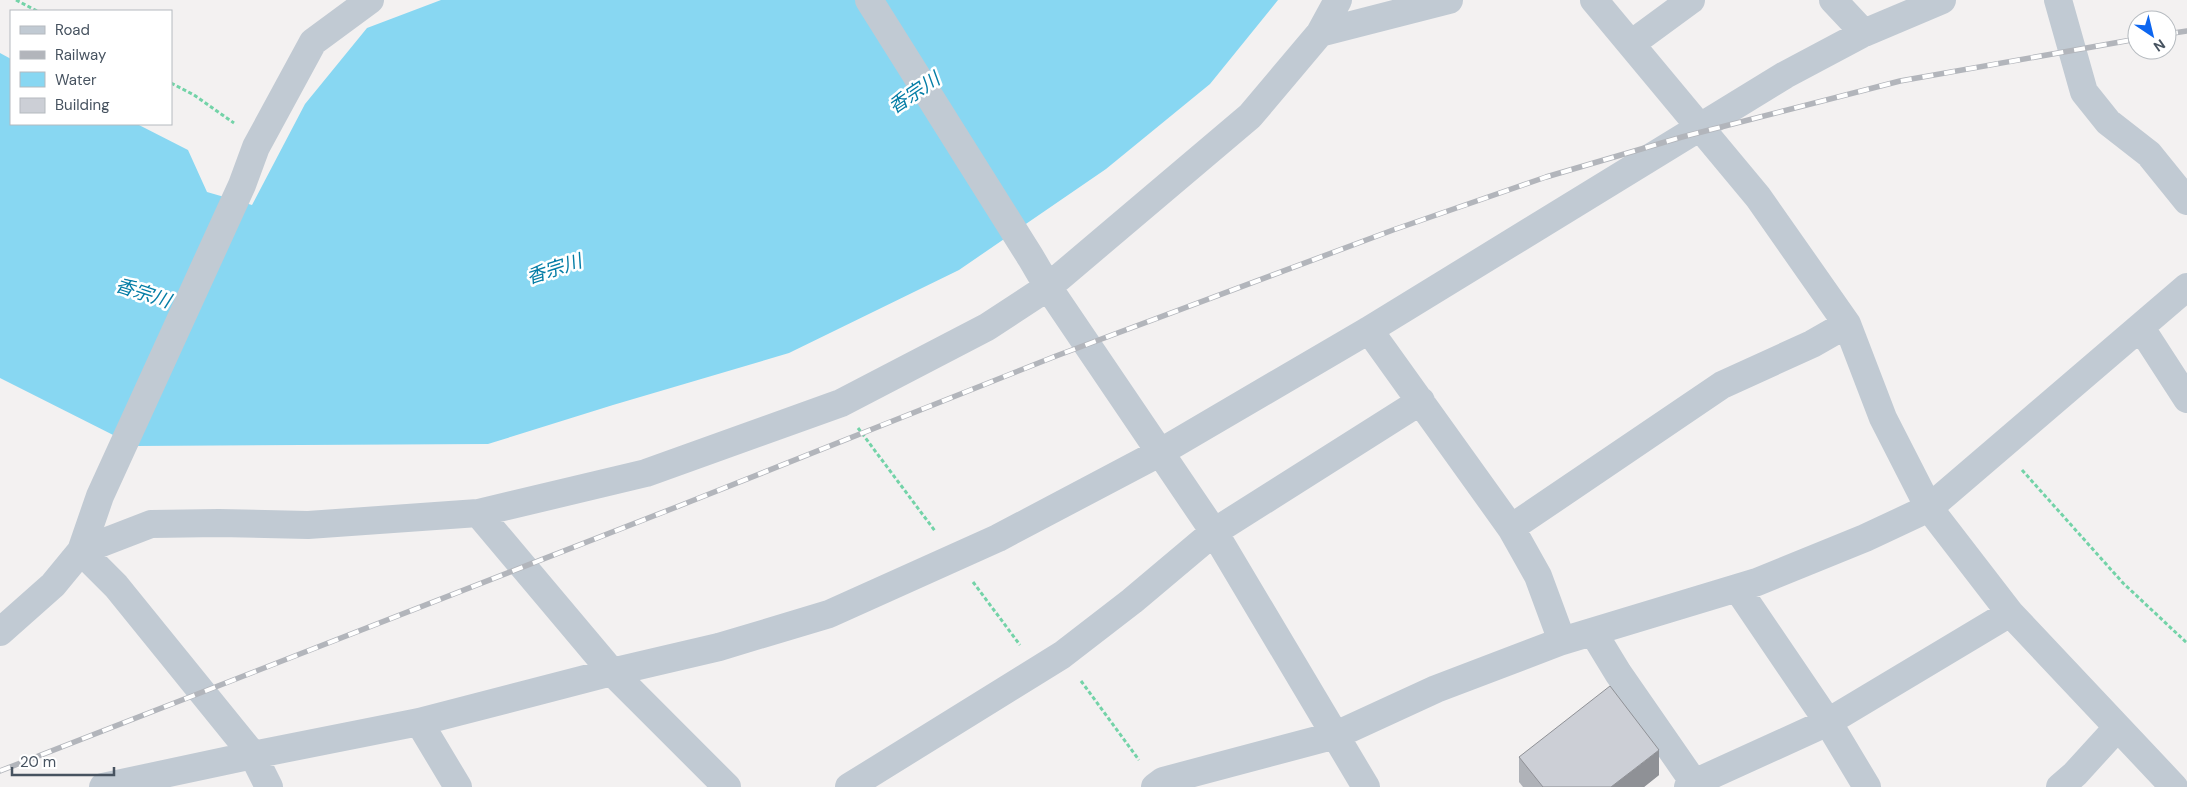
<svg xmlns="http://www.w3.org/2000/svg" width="2187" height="787" font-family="'DM Sans','Noto Sans JP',sans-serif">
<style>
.water{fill:#88d7f2}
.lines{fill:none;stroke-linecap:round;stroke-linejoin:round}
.path{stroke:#73d3a8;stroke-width:3;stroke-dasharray:4 2.5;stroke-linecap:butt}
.minor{stroke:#c1cad3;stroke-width:28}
.rail-casing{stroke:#b2b5bb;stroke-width:5.5}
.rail{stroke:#fff;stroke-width:4;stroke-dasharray:11;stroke-linecap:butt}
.wall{fill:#afb2b8}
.shaded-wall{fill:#8f9196}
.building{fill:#cccfd6;stroke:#8f9196}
.labels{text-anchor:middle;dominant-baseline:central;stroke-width:5;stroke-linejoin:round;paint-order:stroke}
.water-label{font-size:19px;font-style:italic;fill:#047da6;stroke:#fff}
</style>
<rect width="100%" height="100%" fill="#f3f1f1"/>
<path class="water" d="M 441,0 L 1278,0 L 1210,84 L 1106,169 L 959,270 L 789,353 L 613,405 L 488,444 L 135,446 L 0,378 L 0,53 L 11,59 L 11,124 L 137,124 L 188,150 L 207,192 L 252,205 L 305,104 L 367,28 Z"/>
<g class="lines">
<path class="path" d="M 16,0 L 37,11
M 171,83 L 194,95 L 234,123
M 858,428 L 935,531
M 2022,470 L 2123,583 L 2187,643
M 973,582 L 1020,645
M 1081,681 L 1139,760"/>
<path class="minor" d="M 869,0 L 1031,258 L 1048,287 L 1214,532 L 1366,787
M 1594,0 L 1758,197 L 1847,324 L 1883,418 L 1929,508 L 2010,613 L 2174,787
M 1833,0 L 1864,33
M 2058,0 L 2084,92 L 2108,122 L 2149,154 L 2187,201
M 1320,33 L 1338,0
M 1631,44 L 1691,0
M 2141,328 L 2187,399
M 1369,330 L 1511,528 L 1538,576 L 1562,641
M 478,513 L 612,672 L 727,787
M 1511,528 L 1722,385 L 1812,344 L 1847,324
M 81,551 L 151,524 L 219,523 L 308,525 L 478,513 L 646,473 L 841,403 L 987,327 L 1048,287 L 1250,116 L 1320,33 L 1449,0
M 81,551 L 116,586 L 253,755 L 269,787
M 1737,588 L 1828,722 L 1867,787
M 0,632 L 53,585 L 81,551 L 100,496 L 242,185 L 256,147 L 313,42 L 370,0
M 1593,632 L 1618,673 L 1697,787
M 419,722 L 458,787
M 103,787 L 253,755 L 419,722 L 612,672 L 719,647 L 829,614 L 998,538 L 1159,453 L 1369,330 L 1785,75 L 1864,33 L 1942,0
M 849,787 L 1062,655 L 1132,601 L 1214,532 L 1421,401
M 1155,787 L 1163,781 L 1336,735 L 1436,689 L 1562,641 L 1757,582 L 1865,538 L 1929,508 L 2187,287
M 1688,787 L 1694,783 L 1828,722 L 2010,613
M 2060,787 L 2075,774 L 2117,728"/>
<g class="rail-casing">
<path id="rail" d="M 2167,34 L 2187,31
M 0,771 L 679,506 L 1056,356 L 1393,230 L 1546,177 L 1682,137 L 1900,81 L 2137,39"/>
</g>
<use href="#rail" class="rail"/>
</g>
<path class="wall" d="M 1519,757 L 1659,775 L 1644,787 L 1523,787 L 1519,782 Z"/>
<path class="shaded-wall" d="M 1659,750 L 1659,775 L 1644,787 L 1611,787 Z"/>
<path class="building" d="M 1610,686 L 1659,750 L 1611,787 L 1543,787 L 1519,757 Z"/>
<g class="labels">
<g class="water-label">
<text transform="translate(914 93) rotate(-34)">香宗川</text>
<text transform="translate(554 269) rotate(-18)">香宗川</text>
<text transform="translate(143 293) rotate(18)">香宗川</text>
</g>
</g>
<rect x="10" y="10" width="162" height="115" fill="#ffffff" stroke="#b5babf"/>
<rect x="20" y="26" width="25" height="8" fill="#c1cad3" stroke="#b5babf"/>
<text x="55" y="35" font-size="15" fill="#475360">Road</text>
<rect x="20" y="51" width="25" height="8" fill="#b2b5bb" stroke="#b5babf"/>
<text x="55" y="60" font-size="15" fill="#475360">Railway</text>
<rect x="20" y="72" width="25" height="15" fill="#88d7f2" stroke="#b5babf"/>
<text x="55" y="85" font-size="15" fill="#475360">Water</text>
<rect x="20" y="98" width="25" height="15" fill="#cccfd6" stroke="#b5babf"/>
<text x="55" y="110" font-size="15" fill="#475360">Building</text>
<g transform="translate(2152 35) rotate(145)"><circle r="24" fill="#ffffff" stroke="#b5babf"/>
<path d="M0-4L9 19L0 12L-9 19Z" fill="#0d66f0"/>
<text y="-8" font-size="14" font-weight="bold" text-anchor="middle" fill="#475360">N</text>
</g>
<path d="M12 767v8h102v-8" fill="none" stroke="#475360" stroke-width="2.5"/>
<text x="20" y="767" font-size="15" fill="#475360" stroke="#ffffff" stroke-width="4" paint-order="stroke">20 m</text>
</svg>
